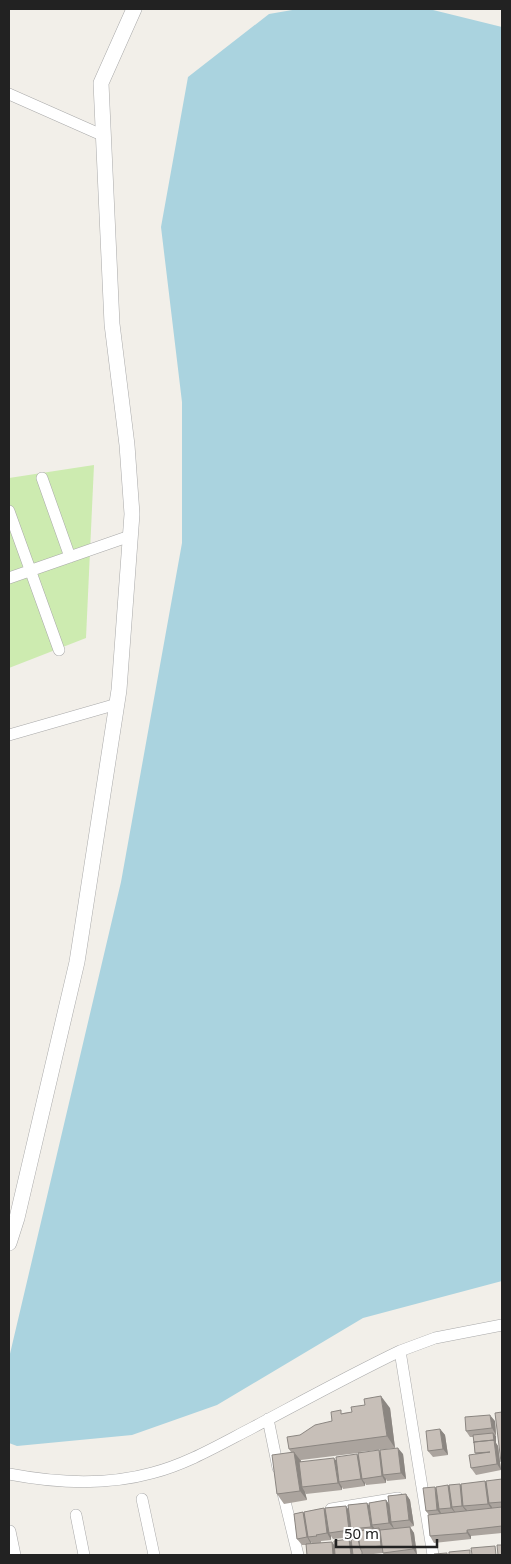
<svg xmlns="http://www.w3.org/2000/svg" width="511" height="1564" font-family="'Noto Sans',sans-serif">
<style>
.grass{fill:#cdebb0}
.water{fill:#aad3df}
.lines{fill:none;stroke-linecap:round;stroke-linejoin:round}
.minor-casing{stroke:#a9a9a9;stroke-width:12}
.tertiary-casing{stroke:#a9a9a9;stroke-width:16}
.minor{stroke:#fff;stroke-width:11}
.tertiary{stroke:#fff;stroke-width:15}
.wall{fill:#aba49e;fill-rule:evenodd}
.shaded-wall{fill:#8b8681}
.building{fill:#c7bfb8;stroke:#8b8681}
</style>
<rect width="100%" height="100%" fill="#f2efe9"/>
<path class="grass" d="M 94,465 L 86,638 L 9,668 L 9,478 Z"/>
<path class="water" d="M 298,9 L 429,9 L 502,27 L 502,1281 L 363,1318 L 217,1405 L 132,1435 L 17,1446 L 9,1443 L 9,1358 L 121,882 L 182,543 L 182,402 L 161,227 L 188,77 L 269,14 Z"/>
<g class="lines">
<g class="minor-casing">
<path id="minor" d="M 9,94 L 104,136
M 42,478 L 70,557
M 9,511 L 59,650
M 9,578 L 130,536
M 9,735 L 117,704
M 400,1351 L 433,1555
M 268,1419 L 278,1468
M 9,1474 C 56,1483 105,1486 152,1473 C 187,1464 219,1445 252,1428 C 301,1402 350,1375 400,1351 L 435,1338 L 502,1325
M 282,1489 L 298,1555
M 142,1499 L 154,1555
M 331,1509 L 398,1498
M 76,1515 L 84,1555
M 10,1531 L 15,1555"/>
</g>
<g class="tertiary-casing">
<path id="tertiary" d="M 9,1243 L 17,1218 L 77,962 L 119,690 L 132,514 L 127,445 L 112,324 L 101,83 L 134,9"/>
</g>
<use href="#minor" class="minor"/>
<use href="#tertiary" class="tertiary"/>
</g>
<path class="wall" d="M 390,1408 L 395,1448 L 360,1452 L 403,1454 L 406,1479 L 387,1481 L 386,1479 L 386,1483 L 366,1485 L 365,1483 L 365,1486 L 343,1489 L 342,1487 L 342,1490 L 306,1494 L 305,1492 L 307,1500 L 284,1504 L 277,1494 L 291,1452 L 289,1449 L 300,1435 L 332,1421 L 343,1413 ZM 358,1453 L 359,1457 L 336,1460 L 301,1462 L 301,1460 Z
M 495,1421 L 496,1435 L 495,1435 L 496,1436 L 496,1443 L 498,1446 L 501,1470 L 476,1475 L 471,1468 L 476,1454 L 475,1453 L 473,1437 L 470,1437 L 466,1431 Z
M 440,1429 L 445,1435 L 448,1455 L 433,1457 L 428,1451 Z
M 502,1479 L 502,1533 L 471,1536 L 471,1539 L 434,1543 L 430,1536 L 429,1515 L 426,1511 L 437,1490 L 448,1485 L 450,1487 L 485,1481 L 487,1483 Z
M 406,1494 L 410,1500 L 414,1526 L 410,1527 L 414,1533 L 417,1555 L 385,1555 L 383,1553 L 364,1555 L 307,1555 L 306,1545 L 302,1545 L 297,1539 L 294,1514 L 303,1512 L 304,1514 L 304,1512 L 324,1508 L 326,1512 L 325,1508 L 346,1506 L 348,1509 L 348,1505 L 367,1503 L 369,1505 L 369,1503 L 386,1500 L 389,1504 L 388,1496 ZM 353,1533 L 355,1536 L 358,1535 L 358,1539 L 351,1539 L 352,1543 L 349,1539 L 334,1541 L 334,1545 L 332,1542 L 307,1544 L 311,1544 L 311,1542 L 312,1544 L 321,1543 L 321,1541 L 331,1540 L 331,1536 L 333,1539 L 354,1537 Z"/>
<path class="shaded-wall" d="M 381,1396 L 390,1408 L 395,1448 L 387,1436 Z
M 490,1415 L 495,1421 L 496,1435 L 492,1428 Z
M 440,1429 L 445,1435 L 448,1455 L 443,1449 Z
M 493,1433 L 496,1436 L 496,1443 L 498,1446 L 501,1470 L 497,1464 Z
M 398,1448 L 403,1454 L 406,1479 L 401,1473 Z
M 379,1450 L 383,1457 L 383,1475 L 386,1479 L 386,1483 L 382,1476 Z
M 294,1452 L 301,1461 L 305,1487 L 302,1487 L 305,1492 L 307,1500 L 300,1491 Z
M 357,1454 L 362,1461 L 362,1479 L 365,1483 L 365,1486 L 361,1479 Z
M 334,1458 L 339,1464 L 339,1482 L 342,1487 L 342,1490 L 338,1483 Z
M 485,1481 L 490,1487 L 489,1503 L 492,1507 L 492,1510 L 488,1504 Z
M 460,1484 L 464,1490 L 463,1506 L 467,1510 L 467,1512 L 462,1506 Z
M 448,1485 L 453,1491 L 452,1507 L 455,1512 L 456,1514 L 451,1508 Z
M 435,1487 L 439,1493 L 439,1509 L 441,1513 L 442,1516 L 437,1510 Z
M 406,1494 L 410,1500 L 414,1526 L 409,1520 Z
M 386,1500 L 391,1507 L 391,1522 L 393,1526 L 394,1529 L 389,1523 Z
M 367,1503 L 372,1509 L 372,1525 L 375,1529 L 375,1533 L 371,1527 Z
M 346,1506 L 350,1512 L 351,1529 L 353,1533 L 354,1537 L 349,1530 Z
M 324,1508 L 328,1515 L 329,1533 L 331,1536 L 331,1540 L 327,1533 Z
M 303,1512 L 308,1519 L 308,1537 L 311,1542 L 311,1544 L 307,1537 Z
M 410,1527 L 414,1533 L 417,1555 L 413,1549 Z
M 379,1528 L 383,1535 L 386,1552 L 381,1546 Z
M 467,1530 L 471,1536 L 471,1539 L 467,1533 Z
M 349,1539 L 353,1546 L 354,1555 L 351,1555 Z
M 332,1542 L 336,1548 L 337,1555 L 333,1555 Z"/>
<path class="building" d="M 381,1396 L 387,1436 L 289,1449 L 287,1437 L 300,1435 L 315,1425 L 332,1421 L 331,1412 L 341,1410 L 341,1414 L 352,1412 L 351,1407 L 365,1405 L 364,1399 Z
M 502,1412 L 502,1462 L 501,1462 L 495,1413 Z
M 490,1415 L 492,1428 L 466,1431 L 465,1417 Z
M 440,1429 L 443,1449 L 428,1451 L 426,1431 Z
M 493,1433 L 494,1441 L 494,1440 L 474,1442 L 474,1443 L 473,1435 Z
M 494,1440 L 497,1464 L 471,1468 L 469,1455 L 490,1452 L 475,1453 L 474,1442 Z
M 398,1448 L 401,1473 L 383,1475 L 380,1450 Z
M 379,1450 L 382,1476 L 362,1479 L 358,1453 Z
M 294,1452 L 300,1491 L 277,1494 L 272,1455 Z
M 357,1454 L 361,1479 L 339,1482 L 336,1457 Z
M 334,1458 L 338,1483 L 302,1487 L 299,1462 Z
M 502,1479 L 502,1502 L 489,1503 L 486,1481 Z
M 485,1481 L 488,1504 L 463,1506 L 461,1484 Z
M 460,1484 L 462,1506 L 452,1507 L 449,1485 Z
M 448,1485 L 451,1508 L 439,1509 L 436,1487 Z
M 435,1487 L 437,1510 L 426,1511 L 423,1488 Z
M 406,1494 L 409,1520 L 391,1522 L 388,1496 Z
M 386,1500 L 389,1523 L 372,1525 L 369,1503 Z
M 367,1503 L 371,1527 L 351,1529 L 348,1505 Z
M 346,1506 L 349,1530 L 329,1533 L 325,1508 Z
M 502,1507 L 502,1526 L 467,1530 L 467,1533 L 430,1536 L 428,1515 Z
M 324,1508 L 327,1533 L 316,1535 L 317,1536 L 308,1537 L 304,1512 Z
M 303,1512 L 307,1537 L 297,1539 L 294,1514 Z
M 410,1527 L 413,1549 L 383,1553 L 380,1530 Z
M 379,1528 L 381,1546 L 360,1548 L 358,1531 Z
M 349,1539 L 351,1555 L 335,1555 L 334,1541 Z
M 351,1539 L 358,1539 L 360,1548 L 362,1552 L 362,1555 L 353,1555 Z
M 332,1542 L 333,1555 L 307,1555 L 306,1544 Z
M 497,1545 L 502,1545 L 502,1555 L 498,1555 Z
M 495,1546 L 496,1555 L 472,1555 L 471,1548 Z
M 470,1550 L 470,1555 L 449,1555 L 449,1552 Z
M 447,1553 L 447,1555 L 434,1555 L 434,1554 Z"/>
<rect width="511" height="1564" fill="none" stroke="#222222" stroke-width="20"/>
<path d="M336 1539v8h101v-8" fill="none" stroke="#222222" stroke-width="2.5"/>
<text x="344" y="1539" font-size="15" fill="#222222" stroke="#ffffff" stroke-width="4" paint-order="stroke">50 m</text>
</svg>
